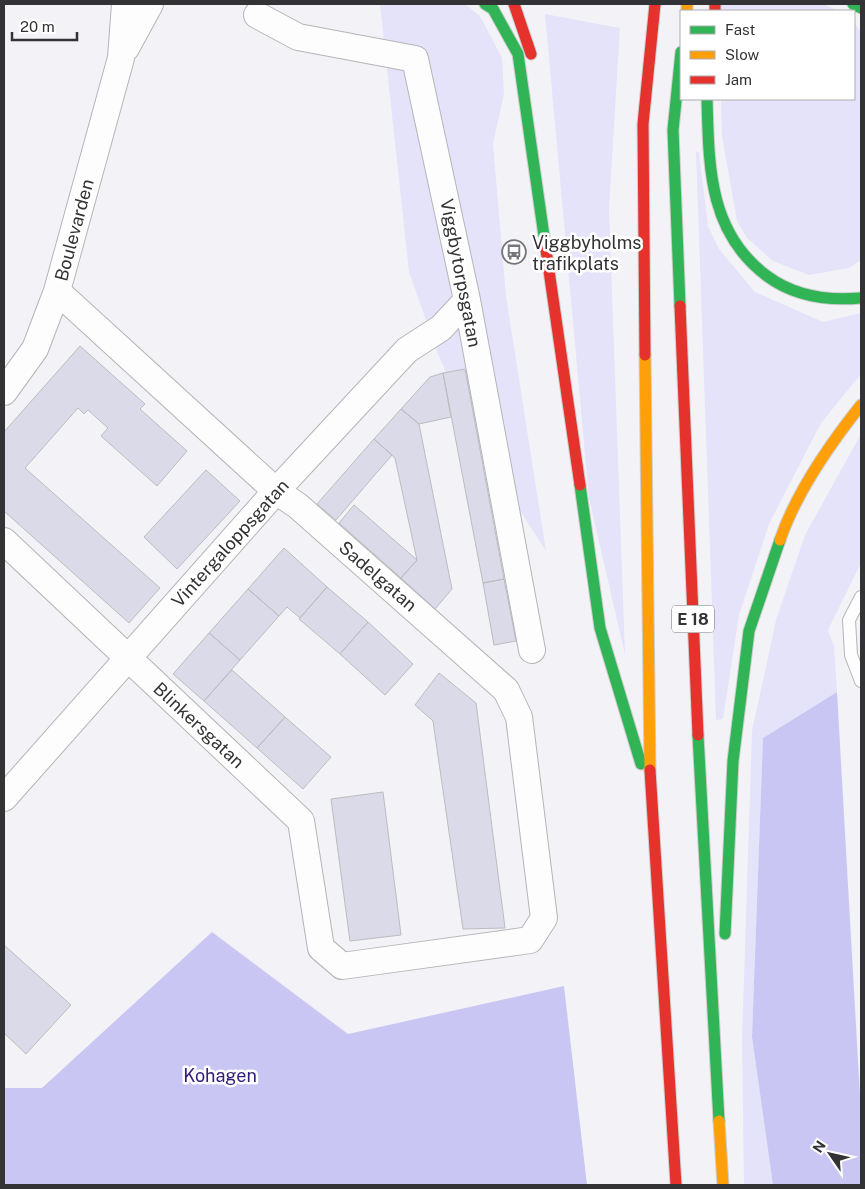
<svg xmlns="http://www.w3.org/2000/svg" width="865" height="1189" font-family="'Public Sans',sans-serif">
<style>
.green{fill:#e4e3f9}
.forest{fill:#c9c6f4}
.building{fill:#dbdae9;stroke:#bcbcbf}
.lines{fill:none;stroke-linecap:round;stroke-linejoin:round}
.lane-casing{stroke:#b5b5b8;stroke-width:14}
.street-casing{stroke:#b5b5b8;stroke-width:28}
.fast-casing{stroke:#ceced0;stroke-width:13}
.slow-casing{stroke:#ceced0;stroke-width:13}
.jam-casing{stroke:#ceced0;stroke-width:13}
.lane{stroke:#fdfdfe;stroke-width:12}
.street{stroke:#fdfdfe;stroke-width:26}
.fast{stroke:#30b455;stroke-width:11}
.slow{stroke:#ff9f0a;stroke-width:11}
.jam{stroke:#e5322d;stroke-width:11}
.labels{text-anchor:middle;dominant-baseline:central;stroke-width:5;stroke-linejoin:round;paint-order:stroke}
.shield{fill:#fff;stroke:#707072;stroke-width:1}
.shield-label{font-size:16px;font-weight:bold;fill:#333336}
.street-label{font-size:18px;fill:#333336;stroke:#fff}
.poi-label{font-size:18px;fill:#333336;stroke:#fff;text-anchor:start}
.park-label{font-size:18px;fill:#331e79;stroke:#fff}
</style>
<rect width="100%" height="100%" fill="#f3f3f7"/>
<path class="green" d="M 380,4 L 465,4 L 480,16 L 502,58 L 504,94 L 493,144 L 506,296 L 546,551 L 479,447 L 438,354 L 409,272 Z
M 720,4 L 823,4 L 838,11 L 719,11 Z
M 545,14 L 620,28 L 609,208 L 625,655 L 589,498 Z
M 854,23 L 861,31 L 861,260 L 849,268 L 809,275 L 773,261 L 747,238 L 737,221 L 722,136 L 721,99 L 854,99 Z
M 696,151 L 699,153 L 708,226 L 719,249 L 755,292 L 823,322 L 861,313 L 861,374 L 821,423 L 769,524 L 739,615 L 723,719 L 716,720 Z
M 861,434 L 861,563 L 828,630 L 834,646 L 837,692 L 763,738 L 752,1037 L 773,1185 L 744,1185 L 742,1039 L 752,731 L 776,620 L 805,535 Z"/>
<path class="forest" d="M 837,692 L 861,1113 L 861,1185 L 773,1185 L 752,1037 L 763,738 Z
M 212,932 L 348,1034 L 564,986 L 587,1185 L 4,1185 L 4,1088 L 42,1088 Z"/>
<path class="building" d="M 80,346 L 145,404 L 140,409 L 187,451 L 157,486 L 101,436 L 108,428 L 88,410 L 84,414 L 78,408 L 25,468 L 160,588 L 129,623 L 4,511 L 4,432 Z
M 465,369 L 504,579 L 483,583 L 443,373 Z
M 443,373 L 451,417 L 419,424 L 401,409 L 430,377 Z
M 401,409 L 419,424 L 452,589 L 435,609 L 401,578 L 417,560 L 395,458 L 374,439 Z
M 374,439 L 392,455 L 336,520 L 317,504 Z
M 206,470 L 240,501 L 177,569 L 144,537 Z
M 354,505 L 417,560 L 401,578 L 339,523 Z
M 284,548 L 327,587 L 300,618 L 287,607 L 279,616 L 248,589 Z
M 504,579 L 516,641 L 494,645 L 483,583 Z
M 327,587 L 368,622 L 340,654 L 299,619 Z
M 248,589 L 279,616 L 240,660 L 209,633 Z
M 368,622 L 413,664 L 385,695 L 340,654 Z
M 209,633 L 240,660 L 204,701 L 173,674 Z
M 232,670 L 285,717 L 257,748 L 204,701 Z
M 439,673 L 476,703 L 505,928 L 463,929 L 433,721 L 415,705 Z
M 285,717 L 331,757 L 303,789 L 257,748 Z
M 383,792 L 401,935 L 350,941 L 331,799 Z
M 4,945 L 71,1005 L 26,1054 L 4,1033 Z"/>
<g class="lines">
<g class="lane-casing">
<path id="lane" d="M 861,597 L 849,620 L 851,655 L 861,681"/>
</g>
<g class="street-casing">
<path id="street" d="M 257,15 L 298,37 L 415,59 L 467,300 L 532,650
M 126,48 L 150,4
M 4,392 L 35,349 L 57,291 L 121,58 L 125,4
M 4,541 L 301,821 L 321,948 L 342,966 L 530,940 L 544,918 L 519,717 L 506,690 L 298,506 L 276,491 L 57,291
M 4,798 L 276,491 L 407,350 L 441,328 L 467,300"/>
</g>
<g class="fast-casing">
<path id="fast" d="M 485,4 L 493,9 L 518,54 L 546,250
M 853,4 L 861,8
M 707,99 C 709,166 708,232 767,276 C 794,296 828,301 861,298
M 680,306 L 673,130 L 681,52
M 580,485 L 600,628 L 641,764
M 698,735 L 719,1121
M 725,934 L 733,761 L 749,631 L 780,540"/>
</g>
<g class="slow-casing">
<path id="slow" d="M 687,4 L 687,11
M 645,355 L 650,770
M 780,540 C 796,493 830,444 861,405
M 719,1121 L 723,1185"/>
</g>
<g class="jam-casing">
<path id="jam" d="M 514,4 L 531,54
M 715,4 L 715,11
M 546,250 L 580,485
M 680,306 L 698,735
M 645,355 L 643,124 L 655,4
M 650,770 L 676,1185"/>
</g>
<use href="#lane" class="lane"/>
<use href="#street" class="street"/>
<use href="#fast" class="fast"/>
<use href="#slow" class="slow"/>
<use href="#jam" class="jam"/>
</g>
<defs>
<g id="bus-ring" transform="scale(1.25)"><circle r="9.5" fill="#fff" stroke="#76767a" stroke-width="1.5"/><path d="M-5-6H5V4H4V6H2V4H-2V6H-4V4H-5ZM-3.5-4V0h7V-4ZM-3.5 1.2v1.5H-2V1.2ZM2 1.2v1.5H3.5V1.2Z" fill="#76767a"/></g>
</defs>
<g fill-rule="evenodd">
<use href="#bus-ring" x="514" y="252"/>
</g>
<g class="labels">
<rect class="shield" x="672" y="605.5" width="42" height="27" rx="4"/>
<g class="shield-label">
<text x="693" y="619">E 18</text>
</g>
<g class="street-label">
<text transform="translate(74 230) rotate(-75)">Boulevarden</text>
<text transform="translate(461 273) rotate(79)">Viggbytorpsgatan</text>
<text transform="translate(230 543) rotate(-48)">Vintergaloppsgatan</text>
<text transform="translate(378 576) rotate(41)">Sadelgatan</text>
<text transform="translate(199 725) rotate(43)">Blinkersgatan</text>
</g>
<g class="poi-label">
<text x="532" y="242">Viggbyholms<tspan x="532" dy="21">trafikplats</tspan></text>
</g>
<g class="park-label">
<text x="220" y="1075">Kohagen</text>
</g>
</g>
<rect width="865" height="1189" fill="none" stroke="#333336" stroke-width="10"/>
<rect x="680" y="10" width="175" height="90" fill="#ffffff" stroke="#adadaf"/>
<rect x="690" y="26" width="25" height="8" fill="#30b455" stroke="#adadaf"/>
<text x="725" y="35" font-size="15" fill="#333336">Fast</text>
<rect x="690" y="51" width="25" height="8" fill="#ff9f0a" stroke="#adadaf"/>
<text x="725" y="60" font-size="15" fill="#333336">Slow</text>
<rect x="690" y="76" width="25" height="8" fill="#e5322d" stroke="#adadaf"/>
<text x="725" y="85" font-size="15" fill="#333336">Jam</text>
<g transform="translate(830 1154) rotate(304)" stroke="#ffffff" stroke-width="4" paint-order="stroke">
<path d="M0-4L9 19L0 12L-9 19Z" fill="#333336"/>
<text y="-8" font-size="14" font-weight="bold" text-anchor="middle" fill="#333336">N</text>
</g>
<path d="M12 32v8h65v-8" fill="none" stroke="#333336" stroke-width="2.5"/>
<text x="20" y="32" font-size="15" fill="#333336" stroke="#ffffff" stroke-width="4" paint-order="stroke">20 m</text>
</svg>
